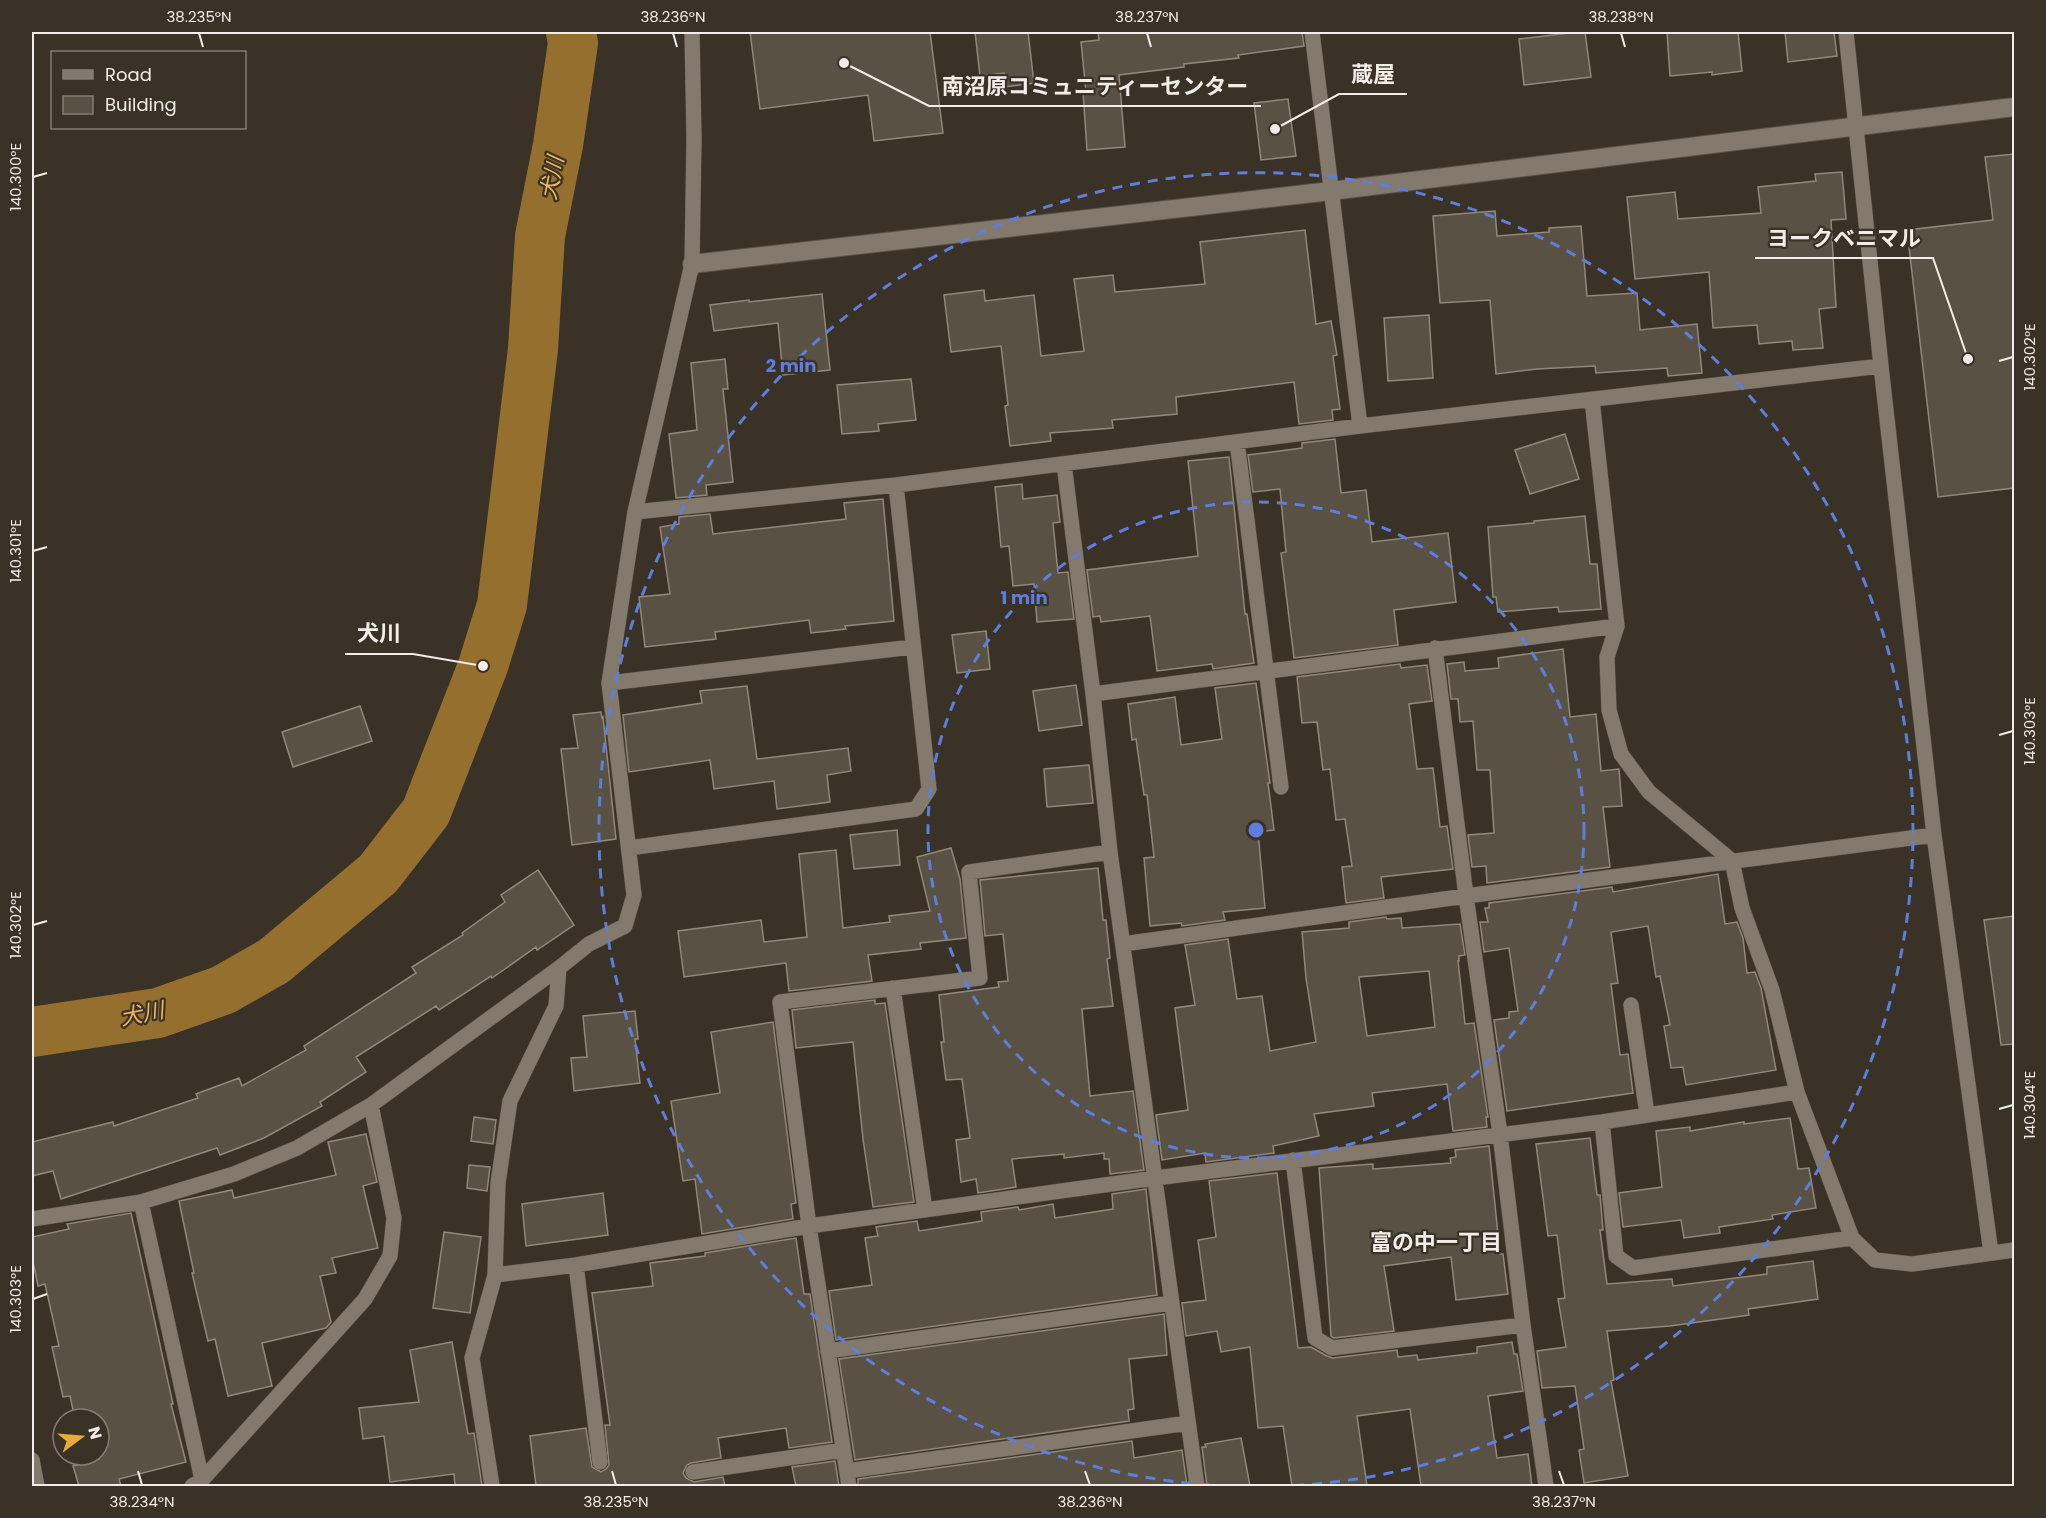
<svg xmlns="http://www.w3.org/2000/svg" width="2046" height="1518" font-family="Poppins,'Noto Sans JP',sans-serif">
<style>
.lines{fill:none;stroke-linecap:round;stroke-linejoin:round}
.river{stroke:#956f2d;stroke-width:50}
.building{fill:#595144;stroke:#91887a;stroke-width:1.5;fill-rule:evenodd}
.lane-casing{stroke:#575146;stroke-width:16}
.street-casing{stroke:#575146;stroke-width:20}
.lane{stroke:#837a6d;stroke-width:15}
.street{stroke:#837a6d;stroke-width:18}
.ticks{fill:none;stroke:#f2ede6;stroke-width:2}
.ring{fill:none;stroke:#5d7edc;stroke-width:3;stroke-dasharray:10 8}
.labels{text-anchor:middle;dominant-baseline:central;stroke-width:4.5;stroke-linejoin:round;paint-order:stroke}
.water-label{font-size:22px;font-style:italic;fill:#eeb75c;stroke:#3a3226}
.neighbourhood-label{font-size:22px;font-weight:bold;fill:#f2ede6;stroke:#3a3226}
.centre{fill:#5d7edc;stroke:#3a3226;stroke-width:3}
.ring-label{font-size:18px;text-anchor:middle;font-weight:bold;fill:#5d7edc;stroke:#3a3226;stroke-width:4.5;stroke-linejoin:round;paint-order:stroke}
.leader{fill:none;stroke:#f2ede6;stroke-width:2}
.callout-dot{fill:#f2ede6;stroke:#3a3226;stroke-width:2}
.callout-label{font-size:22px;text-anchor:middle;font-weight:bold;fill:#f2ede6;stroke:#3a3226;stroke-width:4.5;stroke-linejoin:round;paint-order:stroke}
.neatline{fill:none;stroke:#f2ede6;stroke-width:2}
.ticks-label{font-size:15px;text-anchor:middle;fill:#f2ede6}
</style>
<rect width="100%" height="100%" fill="#3a3226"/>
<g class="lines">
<path class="river" d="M 32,1032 L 158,1013 L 223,990 L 274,961 L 378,874 L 426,812 L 483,666 L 502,605 L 533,349 L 540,236 L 558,145 L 573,43 L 571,32"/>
</g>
<path class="building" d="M 750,32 L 930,32 L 943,133 L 874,141 L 868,95 L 760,109 Z
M 975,32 L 1028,32 L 1034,83 L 1005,87 L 1004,73 L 980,76 Z
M 1098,32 L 1302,32 L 1304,46 L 1238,55 L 1239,58 L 1184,64 L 1184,67 L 1119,75 L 1125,147 L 1087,150 L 1083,92 L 1086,92 L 1081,42 L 1099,40 Z
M 1577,32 L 1585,32 L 1591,77 L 1524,85 L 1519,39 Z
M 1667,32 L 1738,32 L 1742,71 L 1712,75 L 1712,72 L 1670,76 Z
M 1785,32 L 1834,32 L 1837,56 L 1788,62 Z
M 1288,99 L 1296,156 L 1261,160 L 1254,103 Z
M 2014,154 L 2014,488 L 1938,497 L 1907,230 L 1993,220 L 1985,157 Z
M 1842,172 L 1846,219 L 1831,220 L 1836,307 L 1819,309 L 1823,348 L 1793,350 L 1792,341 L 1759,344 L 1757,325 L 1713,328 L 1709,272 L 1635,279 L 1627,197 L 1675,192 L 1678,219 L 1761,213 L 1758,187 L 1816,181 L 1815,174 Z
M 1495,211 L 1497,236 L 1549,232 L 1549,228 L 1581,226 L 1587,296 L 1637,293 L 1640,330 L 1697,324 L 1702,373 L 1668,376 L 1667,368 L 1596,373 L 1595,366 L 1537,369 L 1496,374 L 1490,300 L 1440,303 L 1433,216 Z
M 1305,230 L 1316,324 L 1331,321 L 1337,355 L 1333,356 L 1340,409 L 1332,410 L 1333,420 L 1299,424 L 1294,382 L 1176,397 L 1177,414 L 1112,420 L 1113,428 L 1050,433 L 1051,441 L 1010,446 L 1005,406 L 1008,405 L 1001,346 L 951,352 L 944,295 L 984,290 L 985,301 L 1034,295 L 1041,356 L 1084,351 L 1074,279 L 1113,275 L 1115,292 L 1205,284 L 1200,242 Z
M 822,294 L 830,370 L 783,375 L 778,323 L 714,331 L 710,305 L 749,300 L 749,302 Z
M 1429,315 L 1433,378 L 1388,381 L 1384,318 Z
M 725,359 L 728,389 L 723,389 L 733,482 L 706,485 L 707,495 L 676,498 L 669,434 L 697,430 L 691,363 Z
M 911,379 L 916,420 L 878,424 L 879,431 L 842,434 L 837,385 Z
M 1565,434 L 1579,479 L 1530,494 L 1515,450 Z
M 1335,439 L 1341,493 L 1366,490 L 1372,542 L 1448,533 L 1456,602 L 1394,610 L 1398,645 L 1294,658 L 1281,553 L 1286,552 L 1280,489 L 1253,492 L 1248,455 L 1302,448 L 1302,443 Z
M 1229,457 L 1245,614 L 1247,614 L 1254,663 L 1213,669 L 1212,664 L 1157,671 L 1150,616 L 1101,622 L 1100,616 L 1093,617 L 1087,570 L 1198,556 L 1188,461 Z
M 1022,484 L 1023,499 L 1057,495 L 1060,522 L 1053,523 L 1058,573 L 1068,572 L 1074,619 L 1037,622 L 1034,584 L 1013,586 L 1009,546 L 1001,547 L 995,487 Z
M 883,499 L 894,621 L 845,626 L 846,629 L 811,633 L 809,620 L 715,632 L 716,639 L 645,647 L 639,597 L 670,594 L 660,527 L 679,524 L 679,517 L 710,514 L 713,534 L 846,519 L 844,503 Z
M 1585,516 L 1590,564 L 1597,564 L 1601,609 L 1559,612 L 1558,607 L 1498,612 L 1496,597 L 1493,597 L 1488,527 L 1534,523 L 1534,521 Z
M 986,631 L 990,669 L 957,673 L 952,635 Z
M 1563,649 L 1570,717 L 1596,714 L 1601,771 L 1619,769 L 1622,806 L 1603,807 L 1610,867 L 1487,883 L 1486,866 L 1472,867 L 1468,835 L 1494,833 L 1490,770 L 1477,770 L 1473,721 L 1460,722 L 1458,699 L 1451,699 L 1447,664 L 1464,662 L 1465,671 L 1499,668 L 1498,658 Z
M 1400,664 L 1401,668 L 1427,665 L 1432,701 L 1409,704 L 1417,769 L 1433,768 L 1440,827 L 1447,826 L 1453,869 L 1381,877 L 1384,898 L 1346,903 L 1342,867 L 1352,866 L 1345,819 L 1336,820 L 1330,769 L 1323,770 L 1317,722 L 1302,723 L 1297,677 Z
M 1256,683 L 1270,783 L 1268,783 L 1274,830 L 1258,832 L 1265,908 L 1223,912 L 1225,920 L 1182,926 L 1181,923 L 1150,926 L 1144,858 L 1154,857 L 1147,795 L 1144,795 L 1136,739 L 1132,740 L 1128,704 L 1175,697 L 1181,745 L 1222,739 L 1215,688 Z
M 1076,685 L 1082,725 L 1039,731 L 1033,691 Z
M 747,686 L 757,759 L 848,748 L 851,771 L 827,775 L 830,802 L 777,809 L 774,781 L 714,789 L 710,760 L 629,772 L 623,715 L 702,703 L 700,691 Z
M 360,706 L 372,741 L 293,767 L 282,732 Z
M 601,712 L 602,718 L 603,717 L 616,839 L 572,845 L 561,749 L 578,748 L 573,715 Z
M 1089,765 L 1093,803 L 1047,807 L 1044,769 Z
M 897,830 L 900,865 L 854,869 L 850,835 Z
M 951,848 L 960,879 L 966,938 L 920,943 L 921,949 L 868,955 L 872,981 L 789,991 L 786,963 L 684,977 L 678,931 L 761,920 L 764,942 L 807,937 L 799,854 L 836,850 L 843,928 L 890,922 L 889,916 L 930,911 L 917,857 Z
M 1098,868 L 1103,920 L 1106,920 L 1110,958 L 1107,959 L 1113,1006 L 1082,1009 L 1090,1096 L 1133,1091 L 1144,1170 L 1110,1174 L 1109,1159 L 1104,1159 L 1104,1153 L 1064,1158 L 1064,1154 L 1012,1159 L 1016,1187 L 978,1193 L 976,1179 L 961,1182 L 956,1140 L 970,1138 L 962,1079 L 946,1080 L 941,1042 L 944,1042 L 939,995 L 999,987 L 998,982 L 1008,981 L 1003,934 L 985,936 L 980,880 Z
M 538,870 L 574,925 L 537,950 L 536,947 L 492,978 L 491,976 L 439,1010 L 436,1006 L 356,1057 L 366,1072 L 320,1102 L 322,1106 L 264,1138 L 220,1155 L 217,1148 L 61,1199 L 53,1171 L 32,1176 L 32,1142 L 113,1122 L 114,1126 L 198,1098 L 196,1094 L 239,1078 L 242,1086 L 306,1050 L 304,1046 L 416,973 L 412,967 L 463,935 L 462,933 L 505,902 L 501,895 Z
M 1718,874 L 1725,924 L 1737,922 L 1743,938 L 1747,973 L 1755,972 L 1761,988 L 1776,1070 L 1686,1085 L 1683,1067 L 1671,1068 L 1664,1026 L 1670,1025 L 1660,976 L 1656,977 L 1648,926 L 1611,932 L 1618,983 L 1611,984 L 1620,1055 L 1628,1054 L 1633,1093 L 1507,1111 L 1494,1020 L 1509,1018 L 1509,1012 L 1518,1011 L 1509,948 L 1484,952 L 1480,922 L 1488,922 L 1485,908 L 1489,908 L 1489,903 L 1612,887 L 1613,892 Z
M 2014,916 L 2014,1044 L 2001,1045 L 1984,920 Z
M 1386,917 L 1387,919 L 1401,918 L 1402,928 L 1460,924 L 1465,955 L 1459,956 L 1459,961 L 1458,961 L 1465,1024 L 1474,1023 L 1488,1117 L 1486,1117 L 1487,1127 L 1453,1131 L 1447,1084 L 1372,1093 L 1374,1106 L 1314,1114 L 1319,1136 L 1273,1146 L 1274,1153 L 1206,1162 L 1205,1153 L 1162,1160 L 1156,1115 L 1188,1110 L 1175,1008 L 1195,1005 L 1185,945 L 1228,939 L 1237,999 L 1262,996 L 1270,1051 L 1316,1042 L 1306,978 L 1302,932 L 1349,928 L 1349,922 ZM 1429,971 L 1435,1027 L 1367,1036 L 1359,977 Z
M 875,1000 L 875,1004 L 885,1003 L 914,1202 L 873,1207 L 863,1139 L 853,1042 L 796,1048 L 792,1010 Z
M 635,1011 L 638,1039 L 635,1039 L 640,1083 L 574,1091 L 571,1058 L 587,1057 L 583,1016 Z
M 773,1022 L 796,1203 L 791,1204 L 793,1219 L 702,1234 L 695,1179 L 683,1181 L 671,1101 L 720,1093 L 711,1032 Z
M 474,1117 L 496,1120 L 493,1144 L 471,1141 Z
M 1790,1118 L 1798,1169 L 1809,1168 L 1816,1208 L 1772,1215 L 1773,1219 L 1719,1227 L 1720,1233 L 1684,1238 L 1681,1220 L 1623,1227 L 1619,1193 L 1662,1187 L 1656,1131 L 1690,1127 L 1690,1131 L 1744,1122 L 1744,1124 Z
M 366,1134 L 377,1182 L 363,1186 L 378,1248 L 332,1258 L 336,1273 L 320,1276 L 331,1322 L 326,1328 L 262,1343 L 272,1386 L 228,1396 L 215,1339 L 208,1341 L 192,1273 L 194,1273 L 179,1201 L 232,1190 L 234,1198 L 336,1175 L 328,1142 Z
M 1590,1138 L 1597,1195 L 1600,1195 L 1603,1230 L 1600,1230 L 1607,1284 L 1672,1279 L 1673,1286 L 1767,1274 L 1767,1267 L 1813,1261 L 1818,1299 L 1748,1309 L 1749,1315 L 1670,1326 L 1607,1331 L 1614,1380 L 1611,1381 L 1628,1476 L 1584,1483 L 1579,1450 L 1584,1449 L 1575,1386 L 1542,1388 L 1537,1351 L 1566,1347 L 1558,1299 L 1565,1298 L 1557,1235 L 1548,1236 L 1536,1144 Z
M 1489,1146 L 1500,1254 L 1503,1254 L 1508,1294 L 1456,1300 L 1451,1257 L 1384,1266 L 1394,1331 L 1334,1338 L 1331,1336 L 1319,1168 L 1373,1164 L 1373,1169 L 1451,1163 L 1450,1158 L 1456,1157 L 1455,1150 Z
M 469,1165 L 490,1167 L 487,1191 L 467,1188 Z
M 1277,1173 L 1298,1348 L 1311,1347 L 1327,1356 L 1333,1358 L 1397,1350 L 1398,1357 L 1417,1355 L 1418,1360 L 1477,1353 L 1477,1347 L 1512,1342 L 1514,1354 L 1517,1354 L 1523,1391 L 1488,1396 L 1497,1458 L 1528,1454 L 1532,1486 L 1421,1486 L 1410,1409 L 1357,1416 L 1367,1486 L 1292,1486 L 1283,1426 L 1258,1428 L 1250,1347 L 1221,1352 L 1217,1331 L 1186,1336 L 1182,1303 L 1206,1300 L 1198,1240 L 1216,1237 L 1209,1181 Z
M 1146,1189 L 1157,1295 L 836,1340 L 829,1291 L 872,1285 L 865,1238 L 878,1236 L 876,1227 L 917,1221 L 919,1231 L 982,1221 L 981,1212 L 1018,1207 L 1019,1210 L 1053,1204 L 1055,1218 L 1113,1209 L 1112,1194 Z
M 603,1193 L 608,1235 L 526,1246 L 522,1204 Z
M 131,1213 L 173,1404 L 171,1404 L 186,1462 L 119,1479 L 121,1486 L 79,1486 L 73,1466 L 99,1459 L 99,1419 L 75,1419 L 70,1396 L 63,1397 L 52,1347 L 59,1346 L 45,1284 L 38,1286 L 32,1257 L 32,1237 L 69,1229 L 67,1224 Z
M 444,1232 L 481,1237 L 470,1313 L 433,1308 Z
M 796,1238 L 804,1294 L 810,1294 L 832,1442 L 789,1448 L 786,1428 L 718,1438 L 721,1458 L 691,1463 L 687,1465 L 683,1473 L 686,1478 L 694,1482 L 723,1477 L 725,1486 L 536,1486 L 530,1436 L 586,1428 L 592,1467 L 601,1472 L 606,1469 L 609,1465 L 605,1425 L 610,1425 L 592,1293 L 653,1286 L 650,1263 L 705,1256 L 705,1253 Z
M 1164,1314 L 1167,1355 L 1129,1359 L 1134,1409 L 1128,1410 L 1129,1421 L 855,1460 L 839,1359 Z
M 452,1342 L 468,1434 L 474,1433 L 482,1486 L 455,1486 L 454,1474 L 390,1482 L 384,1436 L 363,1439 L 359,1408 L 419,1402 L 410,1350 Z
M 1241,1438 L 1250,1486 L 1207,1486 L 1202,1447 L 1206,1447 L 1205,1444 Z
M 1132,1441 L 1134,1458 L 1182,1450 L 1187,1486 L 858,1486 L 858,1479 Z
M 835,1461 L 839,1486 L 796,1486 L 792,1467 Z"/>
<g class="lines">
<g class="lane-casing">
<path id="lane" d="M 1312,32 L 1360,426
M 1846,32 L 1881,366 L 1934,835 L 1991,1253
M 1592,400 L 1617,626 L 1607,657 L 1609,710 L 1621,754 L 1649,792 L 1732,861 L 1742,908 L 1772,990 L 1797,1092 L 1852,1238 L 1875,1260 L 1912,1264 L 2014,1250
M 1237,442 L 1281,787
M 1064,464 L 1093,694 L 1110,852 L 1197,1486
M 635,512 L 896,485 L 1360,426 L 1881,366
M 1435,648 L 1466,896 L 1500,1134 L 1523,1325 L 1546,1486
M 609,683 L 912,647
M 1093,694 L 1617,626
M 629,848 L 916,809 L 929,789 L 896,485
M 1123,944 L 1466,896 L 1934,835
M 893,988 L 925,1210
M 1631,1005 L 1647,1114
M 1602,1122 L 1616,1256 L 1633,1268 L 1852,1238
M 1293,1160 L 1315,1338 L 1332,1348 L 1523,1325
M 141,1202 L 202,1480
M 32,1219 L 141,1202 L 234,1174 L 297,1148 L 371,1105 L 559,968 L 589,944 L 625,926 L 634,895 L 609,683 L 635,512 L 692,264 L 694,139 L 692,32
M 576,1265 L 600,1462
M 495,1275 L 576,1265 L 809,1226 L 1155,1178 L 1602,1122 L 1797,1092
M 828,1351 L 1171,1303
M 32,1460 L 37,1486
M 847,1471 L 1188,1423
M 693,1472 L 843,1450
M 192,1486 L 202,1480 L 365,1299 L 390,1256 L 394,1218 L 371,1105
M 492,1486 L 472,1358 L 495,1275 L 498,1183 L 510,1101 L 556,1006 L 559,968
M 849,1486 L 809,1226 L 780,1002 L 980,978 L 969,872 L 1110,852"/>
</g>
<g class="street-casing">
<path id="street" d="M 692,264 L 1331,191 L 2014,107"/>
</g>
<use href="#lane" class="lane"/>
<use href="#street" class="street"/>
</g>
<path class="ticks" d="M 199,33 L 203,47M 673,33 L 677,47M 1147,33 L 1151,47M 1621,33 L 1625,47M 33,177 L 47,173M 1999,361 L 2013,357M 33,551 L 47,547M 1999,735 L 2013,731M 33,925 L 47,921M 1999,1109 L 2013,1105M 33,1299 L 47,1294M 138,1471 L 142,1485M 612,1471 L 616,1485M 1085,1471 L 1090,1485M 1559,1471 L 1564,1485"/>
<g class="ring">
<circle cx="1256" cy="830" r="328"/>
<path d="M1227 1486A657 657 0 1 1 1285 1486"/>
</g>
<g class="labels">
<g class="water-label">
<text transform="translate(552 178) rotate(-79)">犬川</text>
<text transform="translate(142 1014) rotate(-11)">犬川</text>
</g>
<g class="neighbourhood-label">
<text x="1436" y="1242">富の中一丁目</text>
</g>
</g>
<circle cx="1256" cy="830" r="9" class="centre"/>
<g class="ring-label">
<text x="791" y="372">2 min</text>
<text x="1024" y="604">1 min</text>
</g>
<path class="leader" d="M1275 129L1339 94H1407M844 63L929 106H1261M1968 359L1933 258H1755M483 666L413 654H345"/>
<g class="callout-dot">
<circle cx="1275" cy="129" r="6"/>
<circle cx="844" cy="63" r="6"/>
<circle cx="1968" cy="359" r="6"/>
<circle cx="483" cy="666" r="6"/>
</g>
<g class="callout-label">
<text x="1373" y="82">蔵屋</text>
<text x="1095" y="94">南沼原コミュニティーセンター</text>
<text x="1844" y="246">ヨークベニマル</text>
<text x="379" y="641">犬川</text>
</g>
<rect width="2046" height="1518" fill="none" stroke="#3a3226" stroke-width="66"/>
<rect x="51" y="51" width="195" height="78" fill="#3a3226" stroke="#847d73" stroke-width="1.5"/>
<rect x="63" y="70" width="30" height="9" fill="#837a6d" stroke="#847d73" stroke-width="1.5"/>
<text x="105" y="81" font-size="18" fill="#f2ede6">Road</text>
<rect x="63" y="96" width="30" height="18" fill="#595144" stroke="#847d73" stroke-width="1.5"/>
<text x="105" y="111" font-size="18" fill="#f2ede6">Building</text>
<g transform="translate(81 1437) rotate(74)"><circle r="28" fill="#3a3226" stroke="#847d73" stroke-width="1.5"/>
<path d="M0-4.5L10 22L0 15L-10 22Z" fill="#e9ab38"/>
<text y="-9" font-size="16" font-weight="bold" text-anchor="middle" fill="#f2ede6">N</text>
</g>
<rect x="33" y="33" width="1980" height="1452" class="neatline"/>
<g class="ticks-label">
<text x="199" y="22">38.235°N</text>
<text x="673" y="22">38.236°N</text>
<text x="1147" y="22">38.237°N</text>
<text x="1621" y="22">38.238°N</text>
<text transform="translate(16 177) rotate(-90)" y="5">140.300°E</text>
<text transform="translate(2030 357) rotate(-90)" y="5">140.302°E</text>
<text transform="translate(16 551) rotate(-90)" y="5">140.301°E</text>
<text transform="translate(2030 731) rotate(-90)" y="5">140.303°E</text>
<text transform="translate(16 925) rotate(-90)" y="5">140.302°E</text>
<text transform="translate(2030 1105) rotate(-90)" y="5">140.304°E</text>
<text transform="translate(16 1299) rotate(-90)" y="5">140.303°E</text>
<text x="142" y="1507">38.234°N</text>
<text x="616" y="1507">38.235°N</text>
<text x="1090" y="1507">38.236°N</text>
<text x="1564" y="1507">38.237°N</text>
</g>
</svg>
